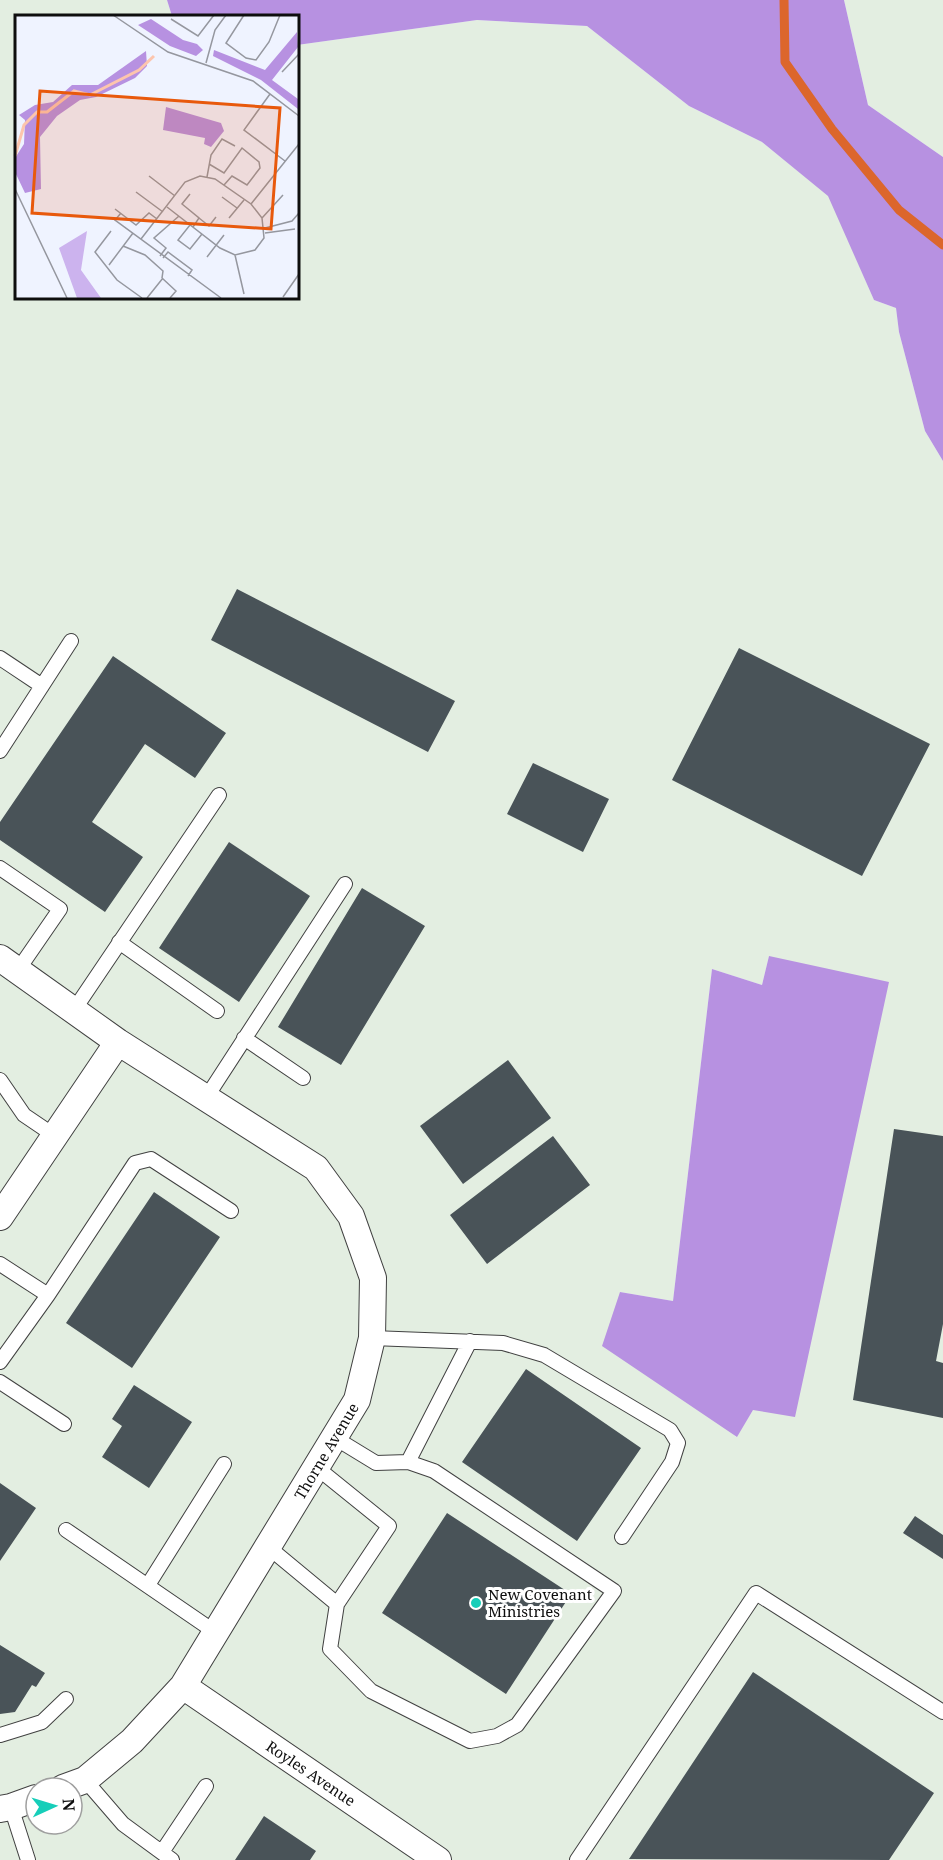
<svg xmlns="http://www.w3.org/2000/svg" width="943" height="1860" font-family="'Noto Serif',serif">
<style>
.industrial{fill:#e3eee1;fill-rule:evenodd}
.forest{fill:#b791e1}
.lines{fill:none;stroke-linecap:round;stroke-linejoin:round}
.stream{stroke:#dc662c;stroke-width:9}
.building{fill:#495358}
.lane-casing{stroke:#414141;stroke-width:16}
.street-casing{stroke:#414141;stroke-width:28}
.lane{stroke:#fff;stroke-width:14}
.street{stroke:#fff;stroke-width:26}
.poi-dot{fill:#16ceb9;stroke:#fff;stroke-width:2}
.labels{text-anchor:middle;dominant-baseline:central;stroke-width:6;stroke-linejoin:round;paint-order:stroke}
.street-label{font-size:15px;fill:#0e0e0e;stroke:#fff}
.poi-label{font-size:15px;fill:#0e0e0e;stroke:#fff;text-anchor:start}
.inset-river{fill:none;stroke:#fdc5ad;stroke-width:3}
.inset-road{fill:none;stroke:#95979f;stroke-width:1.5}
.view{fill:#e8590c;fill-opacity:0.15;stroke:#e8590c;stroke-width:3}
.inset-edge{fill:none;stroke:#0e0e0e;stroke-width:3}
</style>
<rect width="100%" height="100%" fill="#eff3ff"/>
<path class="industrial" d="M 0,0 L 167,0 L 172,16 L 16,16 L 16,297 L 297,297 L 297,45 L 477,20 L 587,26 L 689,106 L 762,142 L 829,196 L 874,300 L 896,308 L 899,332 L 925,431 L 943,461 L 943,1860 L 0,1860 ZM 769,956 L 753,1410 L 736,1437 L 620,1292 L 673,1301 L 712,969 L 762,985 ZM 36,1788 L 72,1788 L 72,1824 L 36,1824 Z
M 844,0 L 943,0 L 943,157 L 868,105 Z"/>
<path class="forest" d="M 167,0 L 844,0 L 868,105 L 943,157 L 943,461 L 925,431 L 899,332 L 896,308 L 874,300 L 828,196 L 762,142 L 689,106 L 587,26 L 477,20 L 297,45 L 297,16 L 172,16 Z
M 769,956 L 889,982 L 795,1417 L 753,1410 L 737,1437 L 602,1346 L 620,1292 L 673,1301 L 712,969 L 762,985 Z"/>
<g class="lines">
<path class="stream" d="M 784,0 L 785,62 L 832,129 L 899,210 L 943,245"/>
</g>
<path class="building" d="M 237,589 L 455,701 L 428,752 L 211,640 Z
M 739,648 L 930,744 L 862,876 L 672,780 Z
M 113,656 L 226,733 L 195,778 L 145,744 L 92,822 L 143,857 L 105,912 L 0,840 L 0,822 Z
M 533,763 L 609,799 L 583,852 L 507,814 Z
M 229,842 L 310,896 L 239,1002 L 159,948 Z
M 362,888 L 425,926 L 341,1065 L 278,1027 Z
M 508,1060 L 551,1118 L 463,1184 L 420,1126 Z
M 894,1129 L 943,1136 L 943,1324 L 936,1361 L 943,1363 L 943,1418 L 853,1400 Z
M 553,1136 L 590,1185 L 487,1264 L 450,1215 Z
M 154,1192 L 220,1237 L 132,1368 L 66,1323 Z
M 526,1369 L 641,1448 L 577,1541 L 462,1462 Z
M 134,1385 L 192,1422 L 149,1488 L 102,1457 L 122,1426 L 112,1419 Z
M 0,1483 L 36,1508 L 0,1561 Z
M 447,1513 L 571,1594 L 506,1694 L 382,1613 Z
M 915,1516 L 943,1535 L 943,1559 L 903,1533 Z
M 0,1645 L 45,1673 L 36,1687 L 32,1685 L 15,1712 L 0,1714 Z
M 753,1672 L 934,1793 L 889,1860 L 629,1859 Z
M 264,1816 L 316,1851 L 310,1860 L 235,1860 Z"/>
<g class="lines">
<g class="lane-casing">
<path id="lane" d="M 0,658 L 42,686
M 0,751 L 71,641
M 0,868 L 60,909 L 18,970
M 119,942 L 217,1011
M 74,1010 L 219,795
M 244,1038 L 303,1078
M 0,1080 L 24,1115 L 55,1136
M 206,1098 L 345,884
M 0,1264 L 48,1295 L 135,1163 L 151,1159 L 231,1211
M 372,1338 L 503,1343 L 544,1355 L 670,1430 L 678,1443 L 672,1462 L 622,1537
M 0,1362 L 48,1295
M 0,1382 L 64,1424
M 335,1438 L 376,1463 L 408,1462
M 316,1467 L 389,1526 L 337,1604 L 330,1649 L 371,1691 L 470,1741 L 497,1736 L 517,1725 L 614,1591 L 434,1471 L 408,1462 L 470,1341
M 66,1530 L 215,1632
M 267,1546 L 337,1604
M 148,1585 L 224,1464
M 0,1735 L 42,1722 L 66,1699
M 85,1780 L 123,1824 L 172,1860
M 11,1807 L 28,1860
M 162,1852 L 206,1786
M 577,1860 L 756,1593 L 943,1712"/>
</g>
<g class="street-casing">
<path id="street" d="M 0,958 L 118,1042 L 316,1168 L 351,1216 L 373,1278 L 372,1338 L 357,1400 L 183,1686 L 132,1741 L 85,1780 L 63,1788
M 0,1217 L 118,1042
M 183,1686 L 438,1860
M 0,1809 L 11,1807 L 36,1798"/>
</g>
<use href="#lane" class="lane"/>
<use href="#street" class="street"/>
</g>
<circle class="poi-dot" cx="476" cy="1603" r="6"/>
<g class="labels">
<g class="street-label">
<text transform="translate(326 1451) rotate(-59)">Thorne Avenue</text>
<text transform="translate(311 1773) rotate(34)">Royles Avenue</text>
</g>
<g class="poi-label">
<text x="488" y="1594">New Covenant<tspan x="488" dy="17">Ministries</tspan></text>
</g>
</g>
<g transform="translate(15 15)">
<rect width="284" height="284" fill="#eff3ff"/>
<path d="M 72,216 L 66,255 L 86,283 L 62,283 L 44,233 Z" fill="#ccb3ee"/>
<path d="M 136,4 L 168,25 L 182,29 L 188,35 L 181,41 L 155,31 L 123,10 ZM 282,17 L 283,32 L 257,65 L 283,84 L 283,94 L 246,65 L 198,41 L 199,35 L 250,55 ZM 131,36 L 132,51 L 120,63 L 81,82 L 65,85 L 42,101 L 25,122 L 26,174 L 10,178 L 0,157 L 0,143 L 9,129 L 10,105 L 4,100 L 20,90 L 38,87 L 57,70 L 83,70 ZM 151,92 L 206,108 L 209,116 L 196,132 L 189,129 L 190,123 L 148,115 Z" fill="#b791e1"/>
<path class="inset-river" d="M 0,141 L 9,110 L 22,97 L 32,97 L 59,76 L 75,80 L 124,55 L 139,41"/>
<path class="inset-road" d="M 98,0 L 153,37 L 238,66 L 284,101M 229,0 L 211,28 L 231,43 L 241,45 L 254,27 L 265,0M 156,4 L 183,21 L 199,0M 191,48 L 200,15 L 211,0M 267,57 L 284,39M 255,79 L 229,115 L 270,146M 194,149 L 209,158 L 227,133 L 244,147 L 245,153 L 232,170 L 217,161 L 209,170M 134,161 L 160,181M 192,162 L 196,140 L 207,124 L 220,131M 0,174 L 52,283M 121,177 L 148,197M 175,179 L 167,189 L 184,203 L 178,212M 207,182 L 222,193M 236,189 L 284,129M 100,194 L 121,210 L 134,198 L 142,204M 106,198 L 100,205 L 206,283M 184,203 L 194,211 L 201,202M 214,203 L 229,185M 247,203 L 268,180M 175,210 L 163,225 L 175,234 L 187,219M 250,213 L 277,206 L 284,198M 96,216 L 80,237 L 102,265 L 127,283M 250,218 L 280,214M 126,224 L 170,167 L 185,161 L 200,164 L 236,189 L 247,203 L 249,223 L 240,235 L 220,240 L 205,233 L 152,192M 108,231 L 130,240 L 148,256 L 147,263 L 161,276 L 155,283M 220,240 L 229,279M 145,241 L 151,233 L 139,223 L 164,201M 192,242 L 209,220M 148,243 L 153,237 L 177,255 L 173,261M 94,250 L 118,218M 268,282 L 284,259M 132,283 L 148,263"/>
<path class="view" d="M 25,76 L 265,93 L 256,214 L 17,198 Z"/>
<rect width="284" height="284" class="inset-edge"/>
</g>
<g transform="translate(54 1806) rotate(86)"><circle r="28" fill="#ffffff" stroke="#9f9f9f" stroke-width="1.5"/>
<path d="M0-4.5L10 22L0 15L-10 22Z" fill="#16ceb9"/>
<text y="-9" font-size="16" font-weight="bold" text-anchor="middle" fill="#0e0e0e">N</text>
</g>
</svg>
